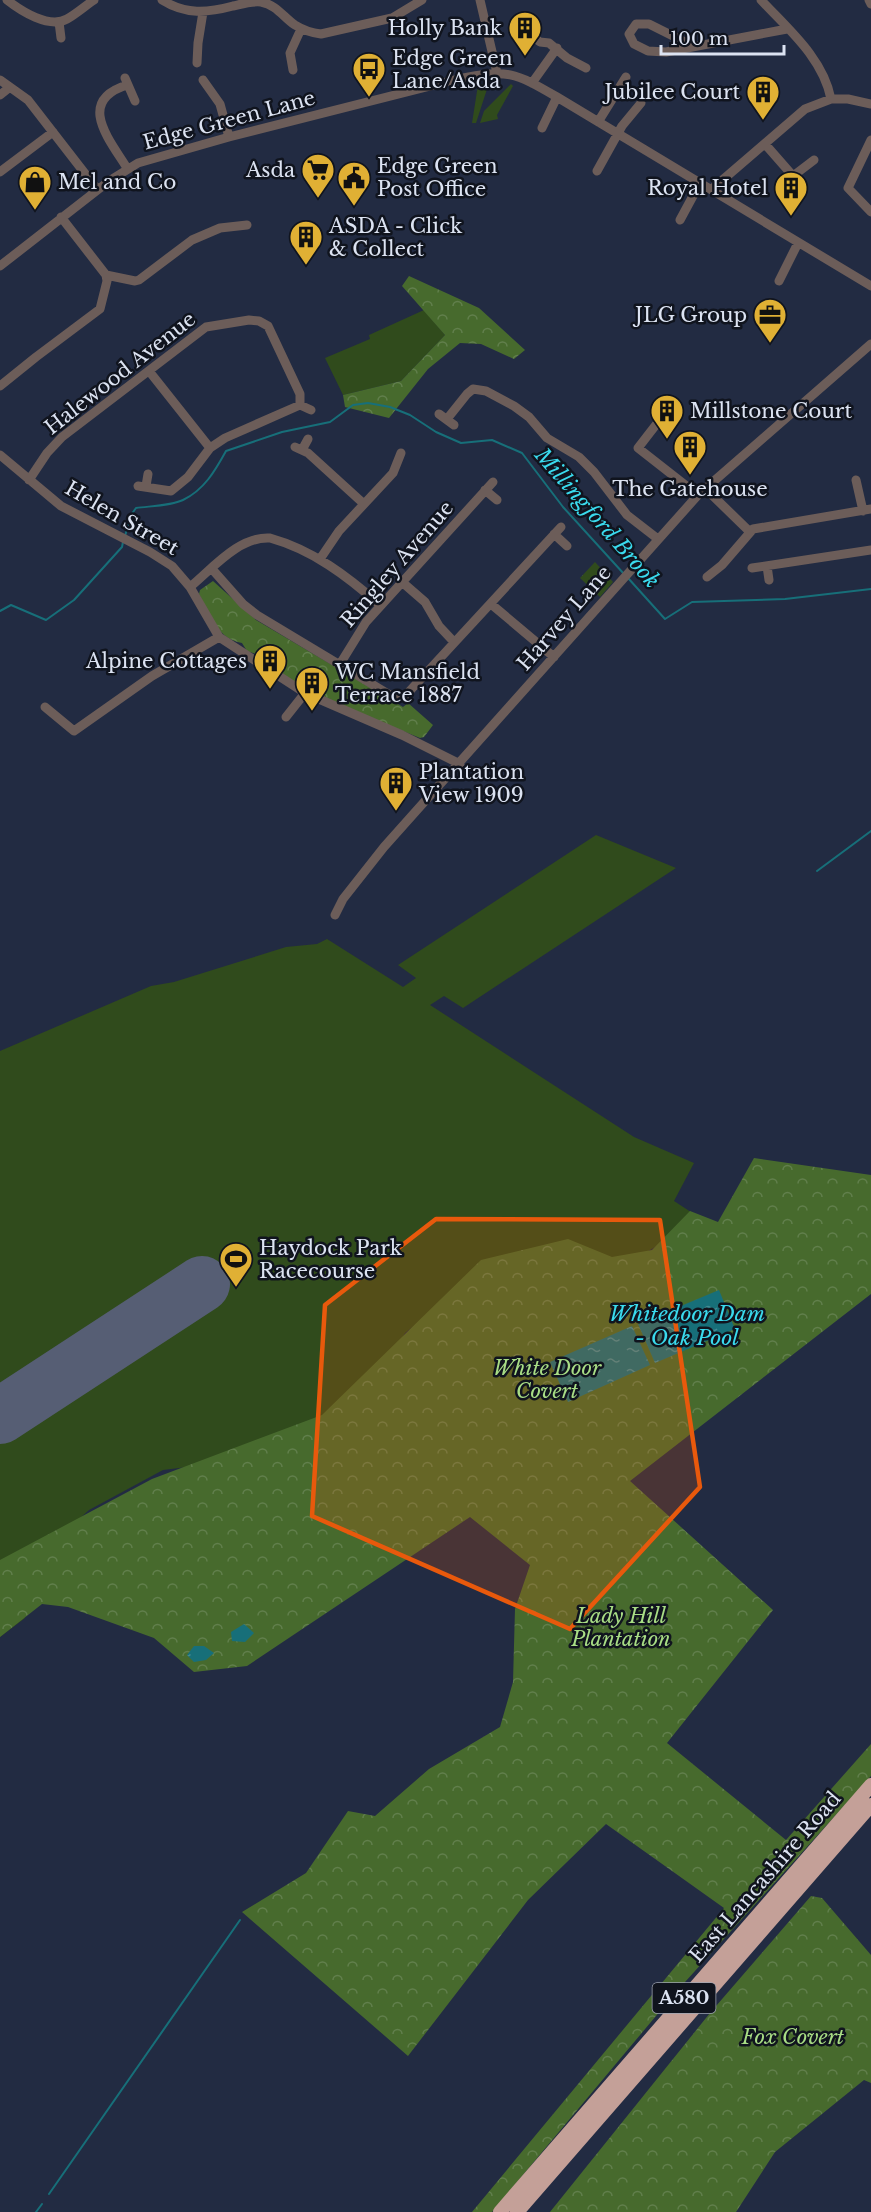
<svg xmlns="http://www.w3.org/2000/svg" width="871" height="2212" font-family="'Libre Baskerville',serif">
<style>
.grass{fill:#304b1c}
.forest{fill:url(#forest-crowns)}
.park{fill:url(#park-crowns)}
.water{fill:url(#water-ripples)}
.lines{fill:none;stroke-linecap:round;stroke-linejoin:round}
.stream{stroke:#176f79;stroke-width:2}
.runway{stroke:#565e74;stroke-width:56}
.minor{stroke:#6c5d59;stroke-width:9}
.highway{stroke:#c4a098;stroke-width:14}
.marked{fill:#e8590c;fill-opacity:0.2;stroke:#e8590c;stroke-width:4.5;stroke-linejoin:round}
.labels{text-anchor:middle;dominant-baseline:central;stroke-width:5;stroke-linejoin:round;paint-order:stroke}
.shield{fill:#10141e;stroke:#9fa5b2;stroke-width:1.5}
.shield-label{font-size:18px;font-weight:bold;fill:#dce3f2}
.poi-label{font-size:20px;fill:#dce3f2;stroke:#10141e;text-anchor:start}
.street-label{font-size:20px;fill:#dce3f2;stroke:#10141e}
.park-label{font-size:20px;font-style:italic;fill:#a8dd85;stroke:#10141e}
.water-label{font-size:21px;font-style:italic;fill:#3adaed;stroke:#10141e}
</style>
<defs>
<pattern id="forest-crowns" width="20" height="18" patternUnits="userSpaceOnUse" patternTransform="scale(1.5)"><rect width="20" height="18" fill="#476a2d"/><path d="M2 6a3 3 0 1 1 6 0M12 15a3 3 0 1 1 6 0" fill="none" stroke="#617f4c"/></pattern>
<pattern id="park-crowns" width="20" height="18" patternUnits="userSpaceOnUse" patternTransform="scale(1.5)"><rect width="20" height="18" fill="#304b1c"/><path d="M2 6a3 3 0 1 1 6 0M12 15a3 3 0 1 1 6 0" fill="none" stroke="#4d653d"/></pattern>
<pattern id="water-ripples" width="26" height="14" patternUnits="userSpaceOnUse" patternTransform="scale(1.5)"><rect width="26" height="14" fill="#176f79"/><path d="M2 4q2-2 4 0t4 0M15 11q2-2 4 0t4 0" fill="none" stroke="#438a93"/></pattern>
</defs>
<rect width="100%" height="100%" fill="#222b42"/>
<path class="grass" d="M 489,83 L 476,123 L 472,123 L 478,85 Z
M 511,84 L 513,86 L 497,115 L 498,119 L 480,123 L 484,111 Z
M 424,310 L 445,335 L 401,381 L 343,395 L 325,358 L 370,339 L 369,335 Z
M 596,835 L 676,868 L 463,1008 L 444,996 L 430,1005 L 634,1137 L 694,1163 L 674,1201 L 694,1214 L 665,1241 L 635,1259 L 429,1314 L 405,1333 L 381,1377 L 358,1409 L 195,1466 L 163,1470 L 89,1510 L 68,1529 L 12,1603 L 25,1618 L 0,1637 L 0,1051 L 151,986 L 174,982 L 286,947 L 317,944 L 327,939 L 403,987 L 416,978 L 398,965 Z"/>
<path class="forest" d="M 409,276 L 479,308 L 525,350 L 514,359 L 481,344 L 460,343 L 428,369 L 389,418 L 345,407 L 343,395 L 401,381 L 445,335 L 402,286 Z
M 213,581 L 256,620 L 403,707 L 408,703 L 433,725 L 424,737 L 420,738 L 305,691 L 272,668 L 262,656 L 247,651 L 242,643 C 217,639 210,615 199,594 L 200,590 Z
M 754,1158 L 871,1175 L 871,1294 L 630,1481 L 773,1610 L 667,1743 L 786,1840 L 871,1744 L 871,1776 L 676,1992 L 492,2212 L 472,2212 L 724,1908 L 606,1824 L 528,1900 L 408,2056 L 242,1912 L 306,1873 L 348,1811 L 375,1816 L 429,1769 L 500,1727 L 513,1682 L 515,1609 L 530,1565 L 470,1517 L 247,1666 L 194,1672 L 154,1638 L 68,1607 L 42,1604 L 0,1637 L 0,1560 L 152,1479 L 322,1415 L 481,1260 L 568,1239 L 612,1257 L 652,1250 L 690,1211 L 718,1222 Z
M 811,1896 L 822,1898 L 871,1955 L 871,2083 L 864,2080 L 775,2152 L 736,2212 L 550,2212 L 710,2013 Z"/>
<path class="park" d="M 595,562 L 613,582 L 600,597 L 580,578 Z"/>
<path class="water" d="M 719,1290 L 735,1329 L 655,1363 L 638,1324 Z
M 632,1326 L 650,1365 L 568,1402 L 550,1362 Z
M 244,1624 L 254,1633 L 245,1642 L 232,1641 L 231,1632 Z
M 194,1646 L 204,1646 L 214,1653 L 206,1660 L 194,1662 L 187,1655 Z"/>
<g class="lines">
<path class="stream" d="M 125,536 L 131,515 L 136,508 C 150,506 170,506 183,500 C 204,490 215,471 226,451 L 282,432 L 330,422 L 353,405 L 368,403 L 390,407 L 410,415 L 436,432 L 461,443 L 492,440 L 522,453 L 563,507 L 624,574
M 628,578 L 665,619 L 692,602 L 785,599 L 871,589
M 0,611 L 11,605 L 46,620 L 74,600 L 122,547 L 123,542
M 817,871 L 871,831
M 49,2194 L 240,1920
M 36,2212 L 42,2204"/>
<path class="runway" d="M 0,1416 L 202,1284"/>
<path class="minor" d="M 7,0 C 21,11 49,29 67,19 C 76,14 85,6 94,0
M 162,0 C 186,15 207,13 233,6 C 242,4 251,1 261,2 C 277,5 283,17 295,25 C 303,30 312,33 321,34 L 392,18 L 422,0
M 480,0 L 497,73
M 761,0 C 788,29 823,58 831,99
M 869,0 L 871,4
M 59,22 L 61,38
M 529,28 L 532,36 L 540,42 L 549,43 L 567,58 L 586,68
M 693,46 L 649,24 L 636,24 L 629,34 L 634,44 L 648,51 L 666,52 L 787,29
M 197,63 L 198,43 L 203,12
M 293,70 L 290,53 L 301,29
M 125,78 L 135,101
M 0,80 L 28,100 L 97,189
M 203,80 L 220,104 L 229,137
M 532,83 L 557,48
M 127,85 C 76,101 109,139 127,168
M 0,95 L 10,87
M 598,122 L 626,77
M 542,128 L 557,97
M 871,140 L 848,188 L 871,212
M 765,144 L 793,176
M 597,171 L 622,126 L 641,103
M 0,172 L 53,132
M 786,187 L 793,176 L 814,160
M 712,189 L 805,109 L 831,99 L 848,99 L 871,104
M 61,217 L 106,275 L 135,281 L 139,280 L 192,240 L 220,228 L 247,225
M 680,220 L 700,183
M 0,266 L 109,181 L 138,163 L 229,137 L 458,79 C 508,69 514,72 557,97 L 871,286
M 779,281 L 798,243
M 149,371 L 210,448
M 0,386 L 36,357 L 100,309 L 107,281 L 106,275
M 439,414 L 454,425
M 662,417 L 638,448 L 698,495
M 447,419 L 467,394 L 473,389 L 486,391 L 514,406 L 529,417 L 547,438 L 579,457 L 594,472 L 627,515 L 658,539
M 295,447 L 308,453 L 364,504
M 302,450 L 308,439
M 0,455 L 61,506 L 150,552 L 172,566 L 190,587 L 219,637 L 305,693 L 402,735 L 460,764
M 29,480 L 47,453 L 62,437 L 206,327 L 249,320 L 259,321 L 268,326 L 300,394 L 300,405
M 856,480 L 863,511
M 138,486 L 171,491 L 188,477 L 210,448 L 225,438 L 300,405 L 311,410
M 146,486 L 148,474
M 485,490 L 497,500
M 712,495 L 750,532
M 554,534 L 567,546
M 320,559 L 339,531 L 393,473 L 401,453
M 767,566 L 769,580
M 752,568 L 871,550
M 212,569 L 243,604 L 257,615 L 395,698 L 406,695 L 561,527
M 707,577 L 722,565 L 753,529 L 871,509
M 402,582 L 425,602 L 439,626 L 454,642
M 190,587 C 212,569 239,536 270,538 C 313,550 347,576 380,605
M 491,604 L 554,657
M 340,664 L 366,622 L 493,482
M 45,707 L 74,731 L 152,676 L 219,637
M 286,717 L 305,693
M 335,915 L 343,899 L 384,847 L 698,495 L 871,344"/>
<path class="highway" d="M 500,2212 L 871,1785
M 517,2212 L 871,1805"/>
</g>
<path class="marked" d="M 436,1219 L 660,1220 L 700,1487 L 570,1629 L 312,1516 L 325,1305 Z"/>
<defs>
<g id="building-pin" transform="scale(1.725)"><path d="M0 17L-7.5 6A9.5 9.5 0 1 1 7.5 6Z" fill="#e0b034" stroke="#10141e"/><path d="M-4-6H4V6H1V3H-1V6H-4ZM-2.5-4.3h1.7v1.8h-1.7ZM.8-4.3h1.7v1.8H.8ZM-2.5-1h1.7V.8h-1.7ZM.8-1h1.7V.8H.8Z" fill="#111"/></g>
<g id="bus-pin" transform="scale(1.725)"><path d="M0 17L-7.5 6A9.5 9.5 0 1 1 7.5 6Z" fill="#e0b034" stroke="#10141e"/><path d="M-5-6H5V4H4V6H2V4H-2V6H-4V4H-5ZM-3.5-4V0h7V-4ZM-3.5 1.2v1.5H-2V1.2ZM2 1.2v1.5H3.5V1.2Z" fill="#111"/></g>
<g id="supermarket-pin" transform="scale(1.725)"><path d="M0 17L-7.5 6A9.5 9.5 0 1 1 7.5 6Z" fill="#e0b034" stroke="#10141e"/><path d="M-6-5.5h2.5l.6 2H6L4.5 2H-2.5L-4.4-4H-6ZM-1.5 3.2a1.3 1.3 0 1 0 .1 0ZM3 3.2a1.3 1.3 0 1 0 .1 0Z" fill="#111"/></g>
<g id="civic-pin" transform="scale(1.725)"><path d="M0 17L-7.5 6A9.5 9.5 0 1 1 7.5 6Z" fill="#e0b034" stroke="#10141e"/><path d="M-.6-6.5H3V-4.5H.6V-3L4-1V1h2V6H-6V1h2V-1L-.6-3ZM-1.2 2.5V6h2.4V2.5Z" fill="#111"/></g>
<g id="shop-pin" transform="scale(1.725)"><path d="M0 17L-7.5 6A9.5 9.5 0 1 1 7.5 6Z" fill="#e0b034" stroke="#10141e"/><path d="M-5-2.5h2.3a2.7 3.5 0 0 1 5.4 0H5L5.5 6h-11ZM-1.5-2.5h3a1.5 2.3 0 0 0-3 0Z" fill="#111"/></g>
<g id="office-pin" transform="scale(1.725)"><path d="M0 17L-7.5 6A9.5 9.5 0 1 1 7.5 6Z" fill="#e0b034" stroke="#10141e"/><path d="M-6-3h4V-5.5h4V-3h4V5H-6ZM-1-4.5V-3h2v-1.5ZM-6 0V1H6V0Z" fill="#111"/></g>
<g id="stadium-pin" transform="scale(1.725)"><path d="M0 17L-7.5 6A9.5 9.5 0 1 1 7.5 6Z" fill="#e0b034" stroke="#10141e"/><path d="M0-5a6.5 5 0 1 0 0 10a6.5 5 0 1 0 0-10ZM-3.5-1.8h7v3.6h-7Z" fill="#111"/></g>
</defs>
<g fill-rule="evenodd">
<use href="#building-pin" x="525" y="28"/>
<use href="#bus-pin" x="369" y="69"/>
<use href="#building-pin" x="763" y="92"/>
<use href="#supermarket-pin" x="318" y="170"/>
<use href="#civic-pin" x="354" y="178"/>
<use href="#shop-pin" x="35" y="182"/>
<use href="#building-pin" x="791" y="188"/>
<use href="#building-pin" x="306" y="237"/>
<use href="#office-pin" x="770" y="315"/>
<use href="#building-pin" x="667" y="411"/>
<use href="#building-pin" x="690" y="447"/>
<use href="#building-pin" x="270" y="661"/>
<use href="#building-pin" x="312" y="683"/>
<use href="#building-pin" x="396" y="783"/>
<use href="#stadium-pin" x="236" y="1259"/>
</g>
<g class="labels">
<rect class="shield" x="652.5" y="1983" width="63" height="30" rx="4.5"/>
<g class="shield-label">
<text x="684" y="1998">A580</text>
</g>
<g class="poi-label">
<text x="502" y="28" text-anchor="end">Holly Bank</text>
<text x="392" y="58">Edge Green<tspan x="392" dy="23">Lane/Asda</tspan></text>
<text x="740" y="92" text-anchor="end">Jubilee Court</text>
<text x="377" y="166">Edge Green<tspan x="377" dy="23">Post Office</tspan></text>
<text x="295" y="170" text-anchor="end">Asda</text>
<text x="58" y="182">Mel and Co</text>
<text x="768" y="188" text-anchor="end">Royal Hotel</text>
<text x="329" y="226">ASDA - Click<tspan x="329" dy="23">&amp; Collect</tspan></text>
<text x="747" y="315" text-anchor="end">JLG Group</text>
<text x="690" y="411">Millstone Court</text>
<text x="690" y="489" text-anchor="middle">The Gatehouse</text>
<text x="247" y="661" text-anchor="end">Alpine Cottages</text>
<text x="335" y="672">WC Mansfield<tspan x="335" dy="23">Terrace 1887</tspan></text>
<text x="419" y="772">Plantation<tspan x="419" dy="23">View 1909</tspan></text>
<text x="259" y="1248">Haydock Park<tspan x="259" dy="23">Racecourse</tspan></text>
</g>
<g class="street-label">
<text transform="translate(229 120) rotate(-15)">Edge Green Lane</text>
<text transform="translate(120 373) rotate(-38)">Halewood Avenue</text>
<text transform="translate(122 518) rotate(30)">Helen Street</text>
<text transform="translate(397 564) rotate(-49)">Ringley Avenue</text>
<text transform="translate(564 618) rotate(-49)">Harvey Lane</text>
<text transform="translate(765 1877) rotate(-49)">East Lancashire Road</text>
</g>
<g class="park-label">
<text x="547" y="1368">White Door<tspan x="547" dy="23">Covert</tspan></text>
<text x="621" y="1616">Lady Hill<tspan x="621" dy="23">Plantation</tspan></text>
<text x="793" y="2037">Fox Covert</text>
</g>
<g class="water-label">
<text transform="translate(597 518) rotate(49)">Millingford Brook</text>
<text x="687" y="1314">Whitedoor Dam<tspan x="687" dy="24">- Oak Pool</tspan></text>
</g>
</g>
<path d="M661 45v9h123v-9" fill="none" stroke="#dce3f2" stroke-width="3"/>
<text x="670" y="45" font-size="18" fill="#dce3f2" stroke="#10141e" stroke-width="4.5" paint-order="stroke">100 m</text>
</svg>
